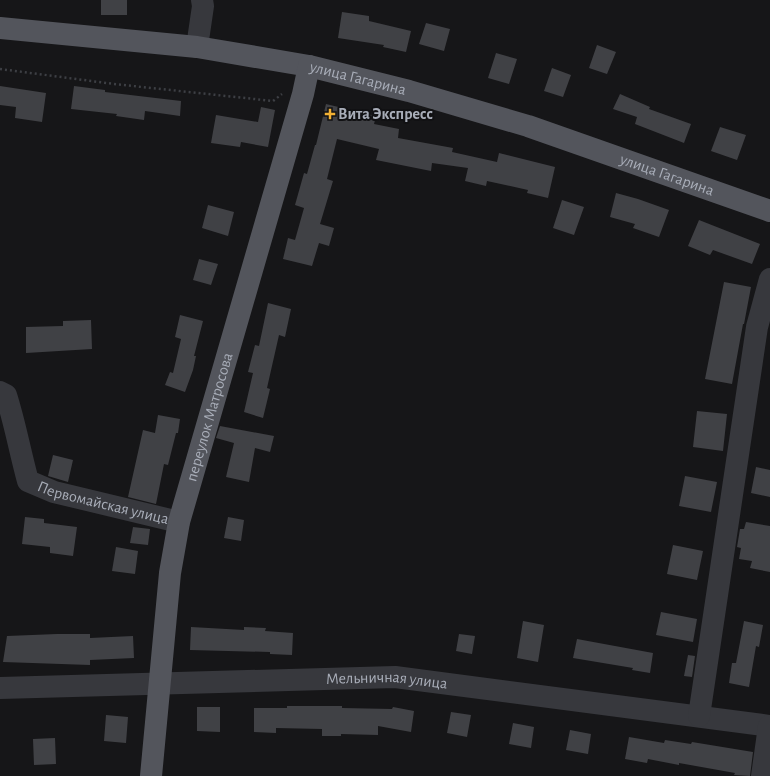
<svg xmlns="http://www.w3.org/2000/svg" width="770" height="776" font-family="'Alegreya Sans',sans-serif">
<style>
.building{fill:#404145}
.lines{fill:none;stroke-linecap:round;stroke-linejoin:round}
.path{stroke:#3d3f44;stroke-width:2.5;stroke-dasharray:2 3;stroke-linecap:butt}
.minor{stroke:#37383d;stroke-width:22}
.major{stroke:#53555c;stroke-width:22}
.poi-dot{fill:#f2b134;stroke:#111113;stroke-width:1.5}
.labels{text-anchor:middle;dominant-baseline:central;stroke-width:4;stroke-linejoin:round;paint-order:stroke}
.street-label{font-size:16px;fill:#a8adb8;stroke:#111113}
.poi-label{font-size:16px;font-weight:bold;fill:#a8adb8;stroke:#111113;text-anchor:start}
</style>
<rect width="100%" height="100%" fill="#161618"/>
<path class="building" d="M 101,0 L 127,0 L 127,15 L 101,15 Z
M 342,12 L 369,16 L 369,21 L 411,31 L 406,52 L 383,47 L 384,45 L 338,38 Z
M 426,23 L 450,29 L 444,51 L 419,44 Z
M 597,45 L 616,52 L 607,74 L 589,68 Z
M 496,53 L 517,59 L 509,84 L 488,78 Z
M 552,68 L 571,75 L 563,97 L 544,91 Z
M 0,86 L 46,93 L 42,122 L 15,118 L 16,107 L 0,105 Z
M 74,86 L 105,90 L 105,92 L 181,101 L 180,116 L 145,111 L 144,120 L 116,116 L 117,114 L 71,109 Z
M 620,94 L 650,107 L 649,109 L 691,124 L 684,143 L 635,124 L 637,117 L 613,109 Z
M 326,104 L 376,116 L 374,124 L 399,129 L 398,138 L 453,148 L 452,152 L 497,162 L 499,153 L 555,167 L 548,198 L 527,193 L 528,190 L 487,181 L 486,186 L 465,181 L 468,168 L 432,163 L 431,171 L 376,160 L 379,149 L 337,139 L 327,179 L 333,181 L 320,224 L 334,228 L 329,246 L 319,243 L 312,266 L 283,259 L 288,238 L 295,240 L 304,208 L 295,205 L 304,173 L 307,174 L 315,145 L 316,145 Z
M 261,107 L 275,110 L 268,147 L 241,142 L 240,147 L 211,143 L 216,115 L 258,122 Z
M 720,127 L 746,135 L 737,160 L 711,151 Z
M 616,193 L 638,199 L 669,210 L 659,237 L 633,228 L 635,224 L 610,217 Z
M 562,200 L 584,207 L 574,235 L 553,228 Z
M 208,205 L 234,212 L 228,236 L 202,228 Z
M 699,220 L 760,244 L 752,264 L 713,250 L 710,255 L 688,246 Z
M 199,259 L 218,264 L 211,285 L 193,280 Z
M 724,282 L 751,287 L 744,324 L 743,324 L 732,384 L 705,379 Z
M 268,303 L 291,309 L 285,337 L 279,335 L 267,388 L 270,389 L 263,418 L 244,412 L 253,373 L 248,372 L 255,345 L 259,346 Z
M 180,315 L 203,321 L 194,356 L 196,356 L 193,370 L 185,392 L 165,385 L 170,372 L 173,373 L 181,339 L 175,337 Z
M 91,320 L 92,349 L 26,353 L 26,327 L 63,326 L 63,321 Z
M 697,411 L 727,414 L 723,451 L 693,447 Z
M 158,415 L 180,419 L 178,433 L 176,433 L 168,465 L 164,464 L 156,504 L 128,497 L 143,430 L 155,433 Z
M 220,426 L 274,436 L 270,452 L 255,448 L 249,482 L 226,477 L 234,443 L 216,438 Z
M 53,455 L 73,460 L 68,482 L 48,476 Z
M 756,467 L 770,470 L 770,497 L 751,493 Z
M 685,476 L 717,482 L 711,512 L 679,506 Z
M 25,517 L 44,519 L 44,523 L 77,527 L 73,556 L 50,553 L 50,547 L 22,544 Z
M 228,517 L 244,520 L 241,541 L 224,538 Z
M 746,522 L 770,526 L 770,572 L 750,568 L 752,561 L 739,559 L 741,548 L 737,547 L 740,529 L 744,529 Z
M 133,527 L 150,529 L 148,545 L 130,543 Z
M 673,545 L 703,551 L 697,580 L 667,574 Z
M 116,547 L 138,551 L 135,574 L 112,571 Z
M 661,612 L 697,619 L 693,642 L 656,635 Z
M 523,621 L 544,625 L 538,662 L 517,658 Z
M 744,621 L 763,625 L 759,647 L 756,646 L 749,687 L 729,683 L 732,663 L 736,663 Z
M 191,627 L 244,630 L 244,627 L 266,628 L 265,631 L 293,633 L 292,655 L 270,654 L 270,652 L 190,650 Z
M 57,634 L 90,634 L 90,638 L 133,636 L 134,658 L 90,660 L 90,665 L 3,662 L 7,636 Z
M 459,634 L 475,636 L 472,654 L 456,651 Z
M 577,639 L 653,653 L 650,673 L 632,670 L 633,668 L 573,658 Z
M 688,655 L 695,656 L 692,677 L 684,676 Z
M 287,706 L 342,706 L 342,708 L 392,709 L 393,707 L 414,711 L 411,732 L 378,726 L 378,735 L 341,734 L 341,736 L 322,736 L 322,729 L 276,728 L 276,733 L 254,732 L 254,708 L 287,708 Z
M 197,707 L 220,707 L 220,732 L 197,731 Z
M 451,712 L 471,715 L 467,737 L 447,733 Z
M 106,715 L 128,717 L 126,743 L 104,741 Z
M 513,723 L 534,727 L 531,748 L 509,744 Z
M 570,730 L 591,734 L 588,754 L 566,750 Z
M 629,737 L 664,743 L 665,740 L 691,744 L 692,742 L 753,752 L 750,776 L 734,775 L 735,773 L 679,763 L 679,765 L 648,759 L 647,763 L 625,759 Z
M 55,738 L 56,764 L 34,765 L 33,739 Z"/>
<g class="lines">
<path class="path" d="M 0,69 L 114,84 L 273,101 L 282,94"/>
<g class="minor">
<path d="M 197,47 L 203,6 L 202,0"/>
<path id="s1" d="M 0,392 L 6,395 C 15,423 20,452 28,481 L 54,492 L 179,522"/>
<path id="s2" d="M 0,688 L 395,677 L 770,726"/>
<path d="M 699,716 L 757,327 L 770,279"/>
<path d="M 762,776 L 769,726"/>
</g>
<g class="major">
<path id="s3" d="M 0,28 L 197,47 L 309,66 L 409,91 L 528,126 L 770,211"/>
<path id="s4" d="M 151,776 L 170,573 L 179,522 L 303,94 L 309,66"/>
</g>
</g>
<path class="poi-dot" d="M328 108h4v4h4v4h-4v4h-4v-4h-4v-4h4z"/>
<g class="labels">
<g class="street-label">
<text stroke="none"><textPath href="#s3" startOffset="362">улица Гагарина</textPath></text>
<text stroke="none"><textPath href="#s3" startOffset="686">улица Гагарина</textPath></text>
<text stroke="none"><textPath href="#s4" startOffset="365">переулок Матросова</textPath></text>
<text stroke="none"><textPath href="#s1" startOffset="174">Первомайская улица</textPath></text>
<text stroke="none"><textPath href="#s2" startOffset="387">Мельничная улица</textPath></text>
</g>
<g class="poi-label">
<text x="338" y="114">Вита Экспресс</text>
</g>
</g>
</svg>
